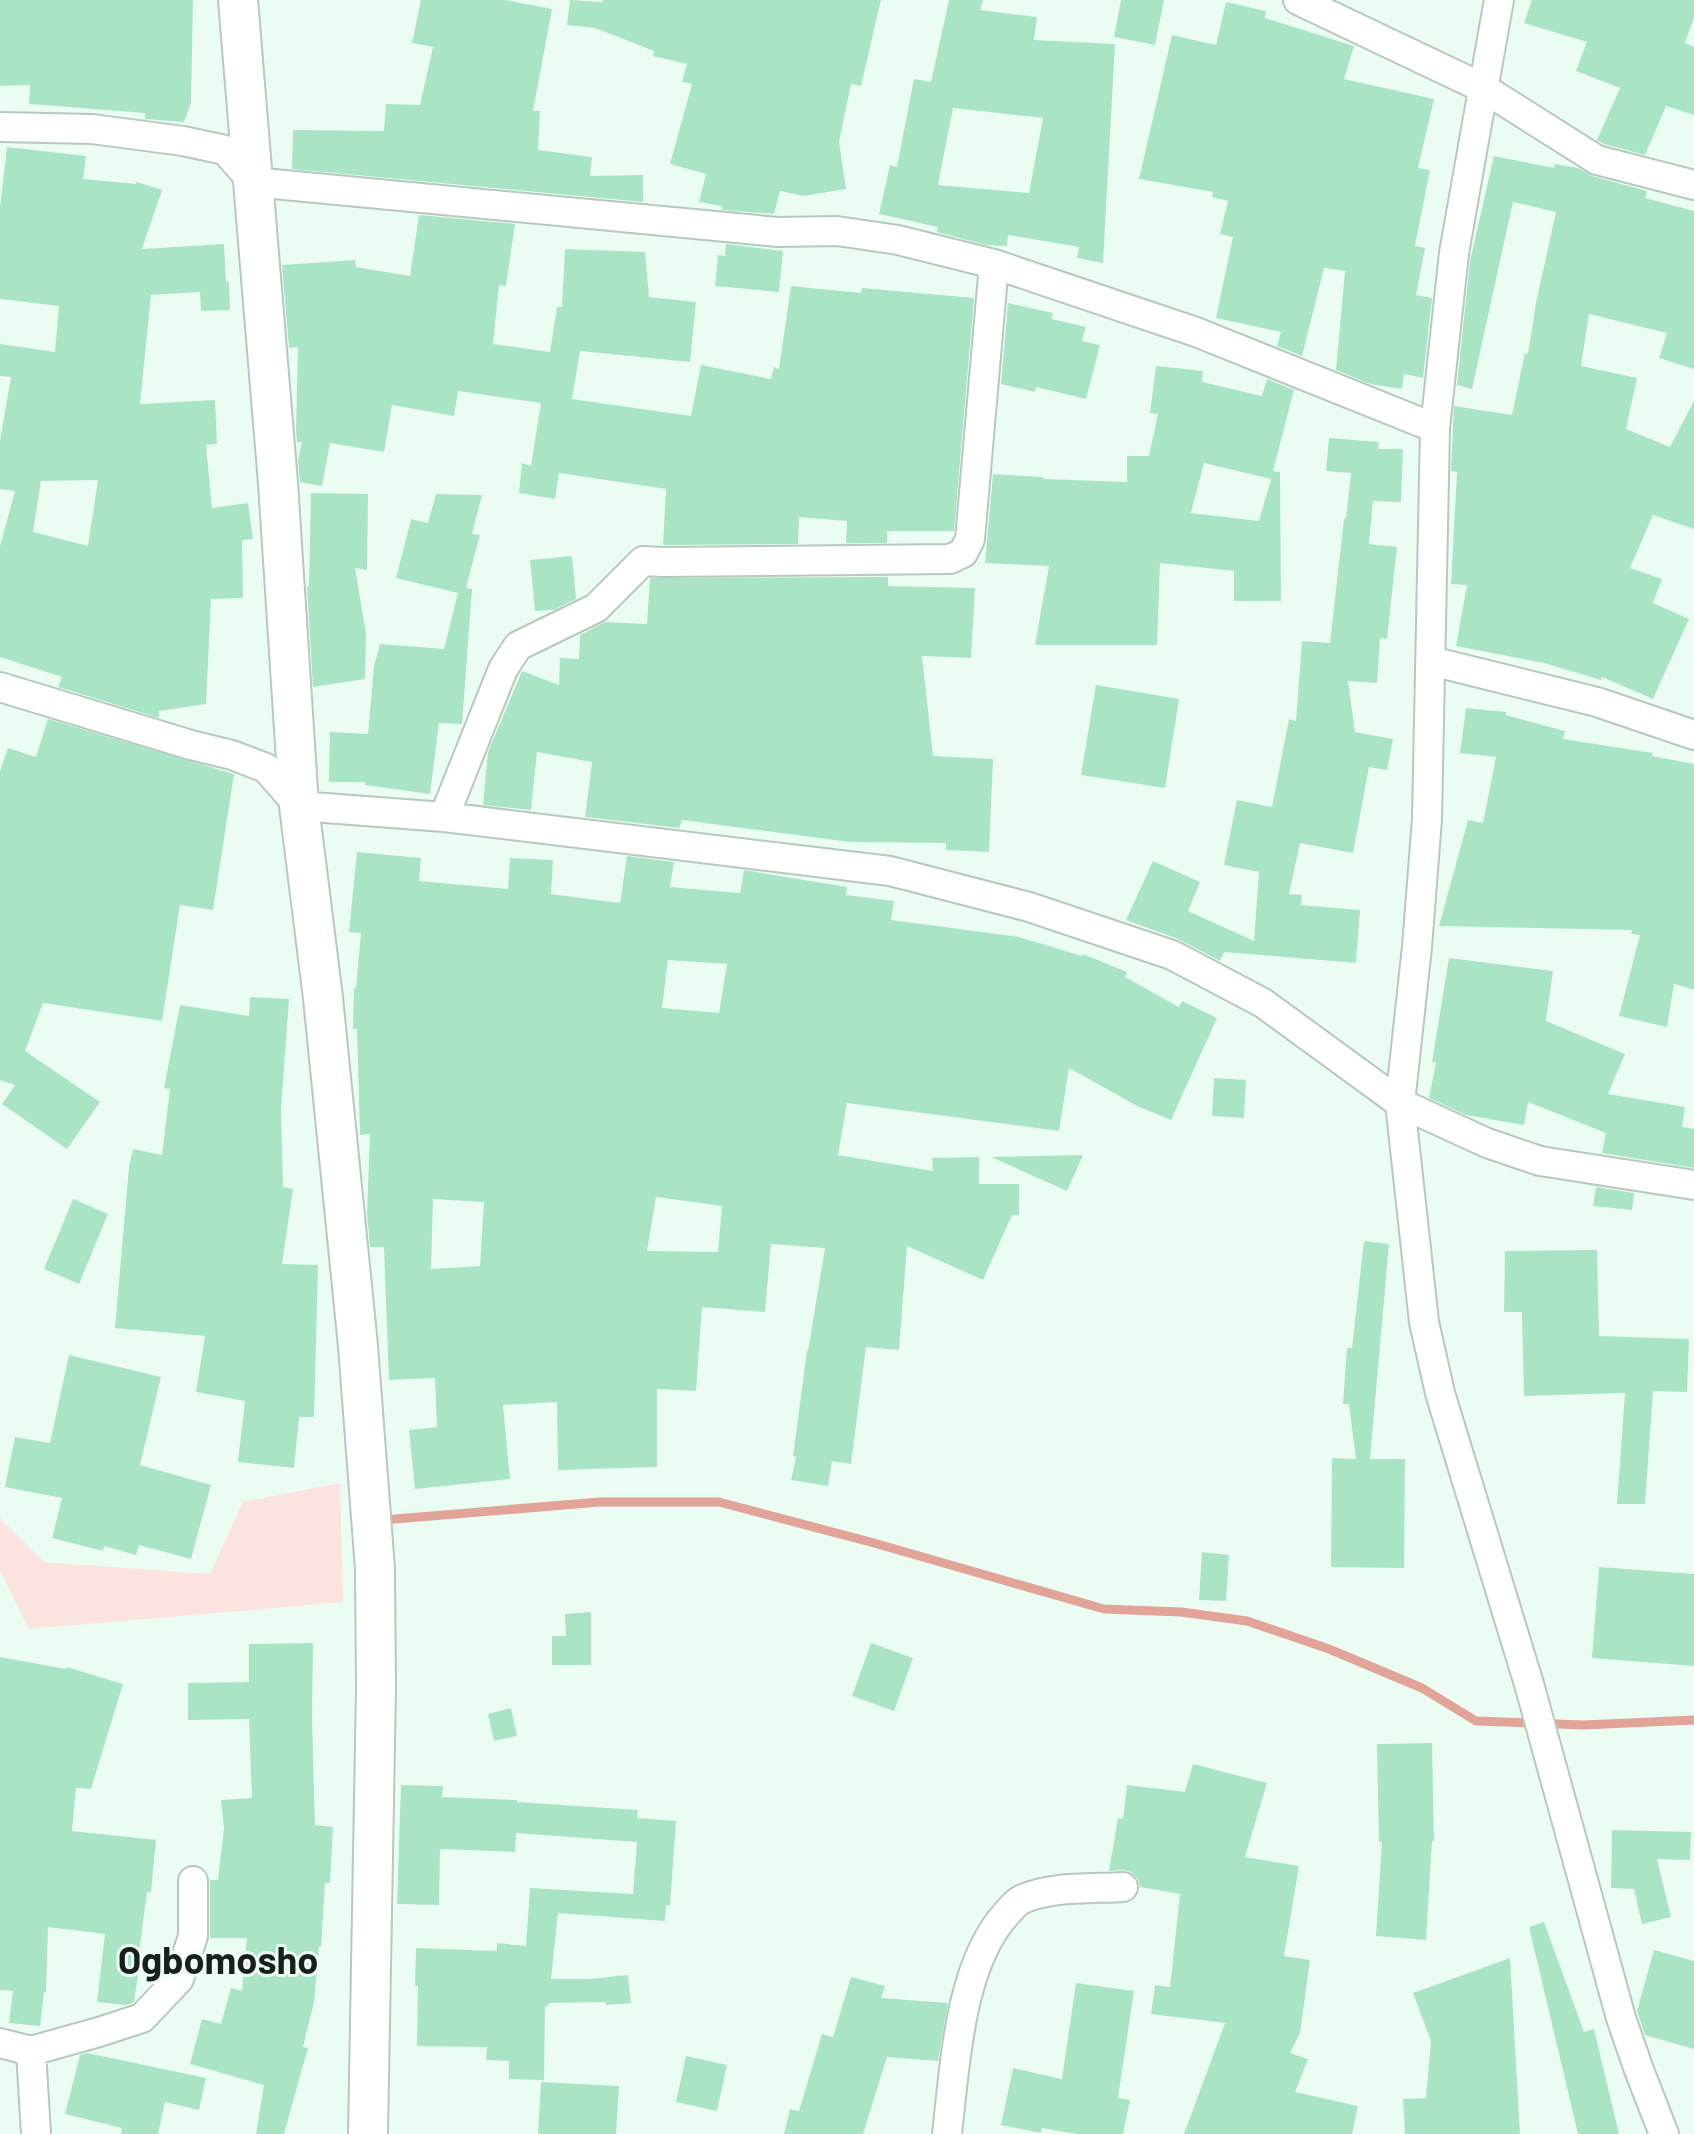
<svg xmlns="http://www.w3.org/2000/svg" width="1694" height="2134" font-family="Barlow,sans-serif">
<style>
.green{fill:#fbe3df}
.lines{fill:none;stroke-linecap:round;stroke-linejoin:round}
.stream{stroke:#e2a499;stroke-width:9}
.building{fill:#a9e5c4;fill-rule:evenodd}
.minor-casing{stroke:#b7c9be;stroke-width:32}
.secondary-casing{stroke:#b7c9be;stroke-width:42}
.minor{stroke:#fff;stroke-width:28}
.secondary{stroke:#fff;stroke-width:38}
.labels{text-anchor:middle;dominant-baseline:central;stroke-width:6;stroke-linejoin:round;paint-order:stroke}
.town-label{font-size:38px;font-weight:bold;fill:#19201c;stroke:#ebfdf2}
</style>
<rect width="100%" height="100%" fill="#ebfdf2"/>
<path class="green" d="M 340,1483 L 343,1602 L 29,1629 L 0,1571 L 0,1518 L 44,1562 L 210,1574 L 243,1502 Z"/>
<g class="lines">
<path class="stream" d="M 383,1520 L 600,1502 L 719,1502 L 874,1543 L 1104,1609 L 1181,1612 L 1247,1621 L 1329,1649 L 1422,1688 L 1476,1721 L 1584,1725 L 1694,1720"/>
</g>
<path class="building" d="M 0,0 L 193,0 L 191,103 L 184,122 L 145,119 L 145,113 L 29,104 L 30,85 L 0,86 Z
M 421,0 L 505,0 L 552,9 L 533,111 L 540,111 L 538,150 L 592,157 L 590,176 L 643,175 L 643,202 L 292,169 L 293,130 L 384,131 L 386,104 L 420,105 L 433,47 L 412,43 Z
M 570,0 L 602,2 L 603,0 L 881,0 L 861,86 L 851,84 L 839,142 L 846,189 L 803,196 L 780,191 L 774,214 L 722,210 L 722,206 L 699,202 L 706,174 L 670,164 L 692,84 L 682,82 L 687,64 L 653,56 L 654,51 L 595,28 L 567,25 Z
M 949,0 L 983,0 L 980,10 L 1037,17 L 1034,40 L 1115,44 L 1103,263 L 1077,258 L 1079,247 L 1008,235 L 1007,246 L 986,245 L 937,232 L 938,227 L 879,214 L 890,165 L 897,167 L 914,79 L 931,82 ZM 953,108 L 1043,118 L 1029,193 L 938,185 Z
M 1121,0 L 1164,0 L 1155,45 L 1114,37 Z
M 1532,0 L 1694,0 L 1694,18 L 1685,43 L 1694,47 L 1694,115 L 1666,106 L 1645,155 L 1604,144 L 1597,140 L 1620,88 L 1576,71 L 1587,42 L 1524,23 Z
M 1226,2 L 1266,11 L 1265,18 L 1354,46 L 1344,79 L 1434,99 L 1418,168 L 1430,170 L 1415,246 L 1425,248 L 1416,295 L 1432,298 L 1423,378 L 1404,374 L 1402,389 L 1370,384 L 1336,370 L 1345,271 L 1324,268 L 1302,356 L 1277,346 L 1281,332 L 1216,318 L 1233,237 L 1220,234 L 1228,201 L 1212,197 L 1213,192 L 1139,179 L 1172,35 L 1216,45 Z
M 7,147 L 86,156 L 83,179 L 136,184 L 137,182 L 162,190 L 142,249 L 224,244 L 226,282 L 229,282 L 230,310 L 201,311 L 200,292 L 151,295 L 140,404 L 215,400 L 217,444 L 206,445 L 212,508 L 248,503 L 253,539 L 242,540 L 243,598 L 211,599 L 206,704 L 159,711 L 159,718 L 58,687 L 62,677 L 0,657 L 0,546 L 15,491 L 0,489 L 0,441 L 11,377 L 0,376 L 0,344 L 55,352 L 59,306 L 0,299 L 0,208 ZM 98,480 L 88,546 L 33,532 L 41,481 Z
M 1494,156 L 1554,168 L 1555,164 L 1578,168 L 1592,176 L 1647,191 L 1645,198 L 1694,211 L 1694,369 L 1659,358 L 1667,333 L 1589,314 L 1581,366 L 1637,378 L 1626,429 L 1670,447 L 1694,401 L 1694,529 L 1653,515 L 1630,568 L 1662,579 L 1653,603 L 1689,619 L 1653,699 L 1602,677 L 1601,680 L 1544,663 L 1456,646 L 1467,585 L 1451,584 L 1457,472 L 1451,471 L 1454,406 L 1512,415 L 1525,353 L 1528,354 L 1536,303 L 1556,212 L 1513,202 L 1472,389 L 1457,385 L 1470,261 Z
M 419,215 L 515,224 L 506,286 L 499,285 L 493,344 L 550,352 L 557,307 L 562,307 L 565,249 L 645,252 L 649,297 L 696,302 L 690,362 L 580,351 L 572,399 L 691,416 L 701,365 L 771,379 L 774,367 L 779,369 L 791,286 L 861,293 L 862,288 L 974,298 L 954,531 L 887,531 L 887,543 L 846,543 L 847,521 L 799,517 L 798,544 L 663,545 L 666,489 L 559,473 L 555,499 L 519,493 L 522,463 L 531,466 L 541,403 L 458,391 L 454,416 L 392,405 L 384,452 L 330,443 L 322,486 L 300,482 L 298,460 L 302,442 L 297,442 L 296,430 L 298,347 L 289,348 L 282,265 L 355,260 L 356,267 L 410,276 Z
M 726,244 L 783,251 L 779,292 L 715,286 L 718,255 L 725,256 Z
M 1008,303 L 1053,313 L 1052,319 L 1086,327 L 1082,341 L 1100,345 L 1086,399 L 1036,387 L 1035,392 L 1001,384 Z
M 1156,366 L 1203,371 L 1202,382 L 1262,396 L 1267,379 L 1294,390 L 1273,471 L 1280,472 L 1281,601 L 1234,601 L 1234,571 L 1160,563 L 1157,645 L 1035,645 L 1049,566 L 985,563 L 993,474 L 1043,477 L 1044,479 L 1127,482 L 1127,456 L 1149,456 L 1158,414 L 1150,413 ZM 1204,463 L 1271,479 L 1259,521 L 1191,513 Z
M 1329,438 L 1379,442 L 1378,449 L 1403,449 L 1401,502 L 1373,501 L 1369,544 L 1397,547 L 1387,639 L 1380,638 L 1377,683 L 1348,681 L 1355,732 L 1393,739 L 1387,770 L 1369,767 L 1353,853 L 1300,843 L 1289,894 L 1302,895 L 1301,905 L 1360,910 L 1356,963 L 1224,952 L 1220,961 L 1178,939 L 1126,920 L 1153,861 L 1200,882 L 1188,911 L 1254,941 L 1259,872 L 1224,865 L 1237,800 L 1272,807 L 1289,719 L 1296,721 L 1302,641 L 1330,643 L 1344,519 L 1346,519 L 1351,473 L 1326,471 Z
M 311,493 L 368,494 L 367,570 L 355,568 L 366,634 L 365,679 L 313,687 L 307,586 L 309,586 Z
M 436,494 L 482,495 L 472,534 L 480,535 L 466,588 L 472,589 L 462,724 L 439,723 L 430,794 L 365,785 L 365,782 L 329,782 L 330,732 L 368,734 L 374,666 L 380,644 L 444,649 L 458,593 L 396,578 L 411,519 L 428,523 Z
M 572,556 L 576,599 L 554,610 L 535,611 L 530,560 Z
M 888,577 L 888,586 L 975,588 L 971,658 L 922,656 L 933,756 L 993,759 L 989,852 L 946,850 L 946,843 L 850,842 L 682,820 L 679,828 L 585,817 L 592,762 L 537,752 L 531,810 L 483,805 L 488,752 L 522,671 L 559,685 L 560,658 L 579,659 L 580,635 L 605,622 L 647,624 L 650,578 Z
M 1096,685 L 1179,699 L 1165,788 L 1081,775 Z
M 1466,708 L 1506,712 L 1506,715 L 1565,731 L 1563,739 L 1653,753 L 1652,756 L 1694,764 L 1694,990 L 1674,984 L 1667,1027 L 1619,1016 L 1640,935 L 1631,934 L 1632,930 L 1439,926 L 1468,820 L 1483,823 L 1496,757 L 1460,753 Z
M 48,719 L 234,774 L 213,910 L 180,905 L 162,1021 L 43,1003 L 25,1051 L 100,1102 L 67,1149 L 2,1104 L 15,1085 L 0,1080 L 0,771 L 8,748 L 36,757 Z
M 357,852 L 421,858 L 419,881 L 508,889 L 510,858 L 553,860 L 551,894 L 620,903 L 627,856 L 674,862 L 670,887 L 740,893 L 744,870 L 847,887 L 846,895 L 894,901 L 891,920 L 1019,937 L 1082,956 L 1083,954 L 1127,972 L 1125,977 L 1179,1007 L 1182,1001 L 1217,1018 L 1171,1120 L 1137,1106 L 1069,1068 L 1059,1131 L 847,1103 L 838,1155 L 933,1171 L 932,1158 L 979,1157 L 979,1184 L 1019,1184 L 1019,1215 L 1012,1215 L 983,1280 L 907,1246 L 899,1350 L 866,1347 L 851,1464 L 832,1461 L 828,1486 L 791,1480 L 796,1457 L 793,1456 L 807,1351 L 808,1351 L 825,1248 L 771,1244 L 765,1312 L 702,1307 L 696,1391 L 657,1389 L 657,1467 L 558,1470 L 557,1402 L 503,1405 L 510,1479 L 415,1489 L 409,1430 L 437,1427 L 435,1378 L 389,1380 L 384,1247 L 370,1247 L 367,1213 L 370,1134 L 360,1135 L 357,1029 L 353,1029 L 354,988 L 356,988 L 361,933 L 349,932 ZM 668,960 L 727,964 L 719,1013 L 662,1008 ZM 656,1197 L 722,1206 L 718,1252 L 647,1251 ZM 433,1199 L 484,1202 L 480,1266 L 431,1269 Z
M 1449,958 L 1553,971 L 1546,1021 L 1625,1054 L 1608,1094 L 1685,1107 L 1682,1127 L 1694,1129 L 1694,1168 L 1602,1153 L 1606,1133 L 1528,1102 L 1524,1125 L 1466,1115 L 1429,1098 L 1436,1063 L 1432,1062 Z
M 250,997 L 289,999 L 281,1108 L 283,1187 L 293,1189 L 282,1264 L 318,1265 L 314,1417 L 299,1417 L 294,1468 L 238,1462 L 245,1401 L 196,1392 L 205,1336 L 115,1328 L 129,1167 L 133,1149 L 162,1155 L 170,1089 L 164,1088 L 180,1005 L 249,1016 Z
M 1214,1078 L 1246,1080 L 1244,1118 L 1212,1116 Z
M 1083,1155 L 1067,1191 L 991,1157 Z
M 1596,1187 L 1634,1193 L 1632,1210 L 1593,1206 Z
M 73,1199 L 108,1214 L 79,1284 L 44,1269 Z
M 1364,1241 L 1389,1244 L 1370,1459 L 1405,1459 L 1404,1568 L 1331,1567 L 1332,1458 L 1356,1459 L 1349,1404 L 1343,1404 L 1347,1348 L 1352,1348 Z
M 1597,1250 L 1599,1336 L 1689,1339 L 1687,1392 L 1653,1391 L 1645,1504 L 1617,1504 L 1625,1393 L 1524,1396 L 1522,1312 L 1504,1312 L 1505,1251 Z
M 69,1355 L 161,1377 L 140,1465 L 211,1485 L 191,1559 L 139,1545 L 136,1555 L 104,1546 L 103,1551 L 52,1538 L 62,1498 L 5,1487 L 15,1437 L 50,1443 Z
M 1202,1552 L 1229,1555 L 1226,1601 L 1199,1600 Z
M 1599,1567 L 1694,1574 L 1694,1666 L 1592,1658 Z
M 591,1612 L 591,1665 L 552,1665 L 552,1636 L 566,1636 L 565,1614 Z
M 313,1643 L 312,1719 L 315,1825 L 333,1827 L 330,1883 L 325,1883 L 321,1947 L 319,1947 L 314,2002 L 303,2047 L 308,2048 L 284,2134 L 256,2134 L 264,2085 L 190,2064 L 202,2019 L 221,2024 L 231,1988 L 242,1991 L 247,1938 L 210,1938 L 210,1880 L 218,1880 L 224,1828 L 221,1800 L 252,1798 L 249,1719 L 188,1720 L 188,1683 L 249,1682 L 249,1644 Z
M 871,1643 L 913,1658 L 894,1711 L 852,1696 Z
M 0,1657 L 66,1669 L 67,1667 L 123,1684 L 91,1789 L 76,1788 L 72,1831 L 156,1840 L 151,1892 L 147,1892 L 136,1975 L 138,1975 L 134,2002 L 127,2005 L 97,2002 L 105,1934 L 48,1927 L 46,1992 L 44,1992 L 40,2026 L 9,2023 L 13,1991 L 0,1990 Z
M 511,1708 L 517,1736 L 494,1741 L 488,1714 Z
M 1432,1743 L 1434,1841 L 1432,1841 L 1426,1940 L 1376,1936 L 1382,1842 L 1379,1842 L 1377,1744 Z
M 1193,1764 L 1267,1783 L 1245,1857 L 1299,1866 L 1284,1956 L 1310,1960 L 1300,2033 L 1290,2053 L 1308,2059 L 1295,2092 L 1358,2106 L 1352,2134 L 1184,2134 L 1225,2023 L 1151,2014 L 1155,1985 L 1170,1987 L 1180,1894 L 1140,1887 L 1138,1879 L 1131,1872 L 1123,1870 L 1109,1871 L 1118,1818 L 1123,1819 L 1127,1785 L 1185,1792 Z
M 401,1785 L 443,1786 L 442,1797 L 517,1800 L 517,1802 L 638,1810 L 637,1818 L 676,1821 L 670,1906 L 666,1905 L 665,1921 L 558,1913 L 551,1979 L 590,1979 L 628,1975 L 631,2003 L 606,2005 L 606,2002 L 549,2003 L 548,2006 L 545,2006 L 544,2080 L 509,2079 L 509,2061 L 486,2060 L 487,2047 L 417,2046 L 418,1986 L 415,1986 L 416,1948 L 497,1951 L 497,1943 L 526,1946 L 530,1888 L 633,1894 L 637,1842 L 516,1833 L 515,1852 L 440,1849 L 439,1905 L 397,1904 Z
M 1612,1830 L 1691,1832 L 1690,1860 L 1657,1859 L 1671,1917 L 1642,1924 L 1634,1889 L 1611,1888 Z
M 1544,1922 L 1584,2032 L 1594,2029 L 1619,2134 L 1578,2134 L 1529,1927 Z
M 1654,1950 L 1694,1961 L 1694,2049 L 1645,2035 L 1637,2011 Z
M 1510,1958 L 1520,2134 L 1405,2134 L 1403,2099 L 1426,2098 L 1431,2041 L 1413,1993 Z
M 851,1977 L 885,1986 L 881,1998 L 948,2003 L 938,2061 L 887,2057 L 863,2134 L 784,2134 L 790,2109 L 799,2111 L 822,2034 L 833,2037 Z
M 1076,1983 L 1134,1991 L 1118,2098 L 1130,2100 L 1123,2134 L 1077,2134 L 1042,2128 L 1041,2133 L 1001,2125 L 1013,2068 L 1062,2079 Z
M 87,2053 L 206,2078 L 199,2110 L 165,2102 L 158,2134 L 121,2134 L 122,2128 L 65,2114 L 80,2055 Z
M 686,2056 L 727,2065 L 717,2111 L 676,2102 Z
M 541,2082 L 619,2086 L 616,2134 L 538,2134 Z"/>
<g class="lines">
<g class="minor-casing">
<path id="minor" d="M 1298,0 L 1483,88 L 1597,160 L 1694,185
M 1499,0 L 1454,253 L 1435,428 L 1427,819 L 1417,947 L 1400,1103 L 1424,1322 L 1440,1393 L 1529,1684 L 1621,2018 L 1639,2070 L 1664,2134
M 0,127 L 92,129 L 183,141 L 225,150 L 253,182 L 778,232 L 837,231 L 898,240 L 994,264 L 1196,332 L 1435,428
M 1431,661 L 1597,702 L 1694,735
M 0,687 L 191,745 L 232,755 L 266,768 L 299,806 L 444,817 L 890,871 L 1029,907 L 1172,955 L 1263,1003 L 1400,1103 L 1487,1143 L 1540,1161 L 1694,1185
M 444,817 L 503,669 L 518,646 L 596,608 L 643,561 L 663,562 L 950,559 L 963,553 L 970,539 L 994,264
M 0,2043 L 31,2051 L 99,2032 L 142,2018 L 179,1979 L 193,1936 L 193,1881
M 31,2051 L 36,2134
M 947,2134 C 955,2066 959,1965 1007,1913 C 1012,1908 1015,1903 1021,1900 C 1049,1886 1092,1889 1123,1887"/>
</g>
<g class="secondary-casing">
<path id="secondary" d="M 238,0 L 278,483 L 299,806 L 323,998 L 358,1346 L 375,1569 L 376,1688 L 368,2134"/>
</g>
<use href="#minor" class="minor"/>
<use href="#secondary" class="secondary"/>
</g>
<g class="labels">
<g class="town-label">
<text x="218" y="1959">Ogbomosho</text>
</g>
</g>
</svg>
